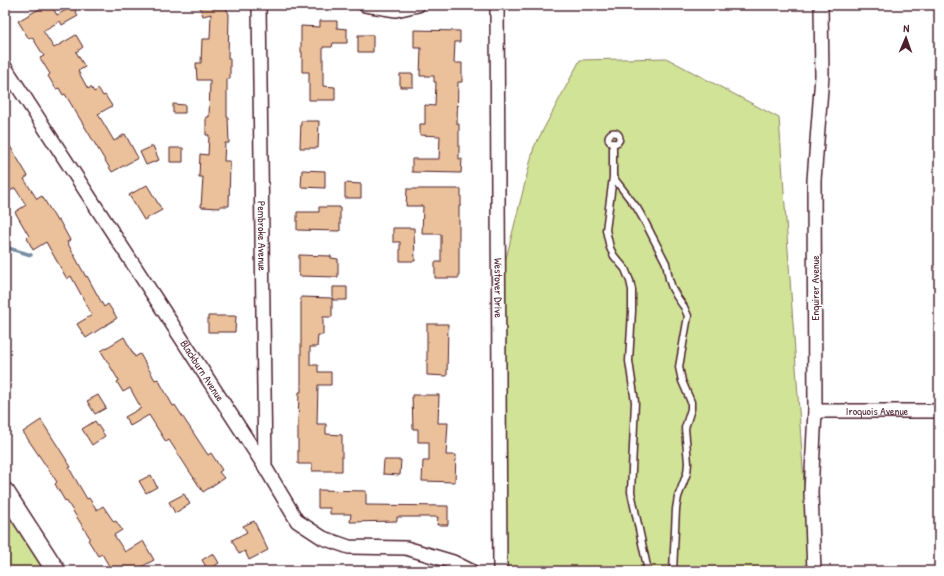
<svg xmlns="http://www.w3.org/2000/svg" width="944" height="576" font-family="'Patrick Hand',sans-serif">
<style>
.green{fill:#d1e397;stroke:#8e8161}
.lines{fill:none;stroke-linecap:round;stroke-linejoin:round}
.stream{stroke:#758ca2;stroke-width:3.5}
.building{fill:#ebc19b;stroke:#4a1f2b}
.service-casing{stroke:#4a1f2b;stroke-width:9}
.minor-casing{stroke:#4a1f2b;stroke-width:16}
.secondary-casing{stroke:#4a1f2b;stroke-width:21}
.service{stroke:#fff;stroke-width:6}
.minor{stroke:#fff;stroke-width:13}
.secondary{stroke:#fff;stroke-width:18}
.labels{text-anchor:middle;dominant-baseline:central;stroke-width:3;stroke-linejoin:round;paint-order:stroke}
.street-label{font-size:11px;fill:#4a1f2b;stroke:#fff}
</style>
<rect width="100%" height="100%" fill="#fff"/>
<filter id="ink" filterUnits="userSpaceOnUse"><feTurbulence type="fractalNoise" baseFrequency=".025" numOctaves="2"/><feDisplacementMap in="SourceGraphic" scale="8" xChannelSelector="R" yChannelSelector="G"/><feConvolveMatrix kernelMatrix="1 2 1 2 8 2 1 2 1" color-interpolation-filters="sRGB"/></filter>
<g filter="url(#ink)">
<path class="green" d="M 666,58 L 779,118 L 810,571 L 500,571 L 498,290 L 534,147 L 580,60 Z
M 5,503 L 49,571 L 5,571 Z"/>
<g class="lines">
<path class="stream" d="M 5,247 L 31,255"/>
</g>
<path class="building" d="M 37,5 L 51,5 L 57,15 L 73,6 L 78,16 L 62,25 L 60,21 L 43,31 L 54,48 L 76,35 L 83,47 L 76,52 L 85,67 L 78,71 L 88,89 L 91,87 L 94,92 L 99,89 L 103,96 L 105,95 L 112,106 L 98,114 L 114,141 L 125,134 L 138,158 L 112,172 L 65,94 L 63,95 L 59,88 L 56,89 L 48,76 L 50,74 L 40,58 L 44,56 L 32,37 L 29,39 L 18,21 L 39,9 Z
M 199,5 L 231,5 L 231,6 L 226,8 L 229,14 L 228,59 L 230,59 L 230,79 L 227,79 L 227,117 L 228,117 L 229,143 L 225,143 L 224,161 L 230,161 L 229,206 L 220,206 L 220,208 L 201,207 L 203,177 L 199,177 L 200,154 L 208,155 L 209,135 L 206,135 L 206,117 L 209,117 L 210,80 L 197,80 L 196,63 L 201,63 L 202,39 L 210,39 L 211,14 L 203,16 Z
M 320,21 L 337,21 L 337,28 L 347,29 L 347,43 L 333,43 L 332,47 L 323,47 L 323,86 L 335,87 L 335,100 L 309,100 L 309,72 L 302,72 L 302,52 L 301,52 L 301,26 L 320,27 Z
M 414,30 L 460,31 L 460,42 L 455,42 L 454,63 L 462,63 L 462,82 L 458,82 L 457,124 L 459,124 L 459,159 L 462,159 L 461,173 L 412,172 L 412,159 L 439,159 L 440,136 L 420,135 L 420,124 L 425,124 L 425,105 L 435,106 L 436,82 L 434,82 L 434,76 L 420,76 L 421,48 L 414,48 Z
M 358,35 L 373,35 L 373,52 L 358,52 Z
M 400,74 L 413,74 L 413,87 L 400,87 Z
M 173,104 L 185,105 L 185,113 L 173,113 Z
M 301,121 L 319,121 L 318,148 L 300,148 Z
M 5,138 L 28,176 L 24,179 L 37,199 L 42,196 L 57,221 L 59,220 L 70,240 L 67,242 L 86,277 L 87,276 L 104,307 L 108,304 L 117,318 L 86,338 L 77,324 L 92,315 L 71,276 L 67,279 L 46,242 L 33,250 L 27,238 L 29,236 L 15,212 L 26,205 L 15,188 L 5,194 Z
M 153,146 L 159,160 L 146,165 L 140,152 Z
M 170,148 L 183,148 L 183,162 L 170,162 Z
M 302,170 L 325,171 L 325,188 L 301,187 Z
M 345,183 L 361,184 L 361,198 L 345,198 Z
M 147,185 L 162,210 L 144,220 L 129,195 Z
M 407,189 L 461,189 L 461,206 L 459,206 L 459,278 L 435,278 L 435,262 L 441,262 L 441,234 L 422,234 L 423,206 L 406,206 Z
M 319,207 L 340,207 L 340,231 L 297,230 L 297,212 L 319,212 Z
M 393,228 L 414,228 L 415,261 L 400,261 L 400,242 L 393,242 Z
M 299,255 L 331,256 L 331,258 L 338,259 L 338,277 L 299,276 Z
M 333,287 L 347,287 L 347,300 L 333,300 Z
M 301,297 L 332,298 L 332,317 L 323,317 L 323,335 L 318,335 L 317,347 L 310,347 L 310,365 L 318,365 L 318,372 L 331,372 L 331,385 L 318,385 L 317,424 L 326,424 L 326,434 L 342,435 L 342,471 L 312,471 L 312,464 L 298,464 L 298,424 L 299,392 L 301,392 Z
M 208,316 L 236,316 L 235,332 L 208,332 Z
M 427,324 L 448,324 L 447,376 L 427,375 Z
M 124,337 L 135,357 L 140,354 L 155,380 L 158,379 L 173,406 L 175,405 L 208,455 L 211,453 L 222,470 L 219,472 L 224,478 L 203,492 L 169,440 L 166,442 L 149,415 L 130,426 L 125,417 L 141,408 L 130,388 L 123,392 L 117,382 L 119,381 L 101,351 Z
M 98,395 L 106,408 L 95,414 L 87,401 Z
M 412,395 L 439,395 L 438,423 L 448,423 L 446,455 L 456,455 L 455,482 L 422,481 L 423,461 L 429,461 L 429,442 L 418,442 L 418,429 L 413,429 Z
M 41,420 L 71,467 L 69,468 L 87,499 L 89,498 L 97,510 L 103,506 L 114,522 L 116,521 L 122,530 L 114,535 L 125,552 L 143,541 L 154,560 L 134,571 L 112,571 L 102,554 L 98,556 L 88,540 L 90,538 L 66,500 L 65,501 L 55,484 L 57,482 L 23,432 Z
M 95,421 L 105,436 L 92,445 L 82,429 Z
M 384,460 L 401,460 L 400,475 L 383,474 Z
M 151,475 L 157,487 L 146,493 L 139,481 Z
M 318,490 L 366,491 L 366,505 L 448,506 L 448,525 L 437,525 L 438,517 L 397,517 L 397,521 L 350,522 L 351,514 L 330,514 L 330,508 L 318,508 Z
M 184,494 L 190,504 L 175,513 L 169,502 Z
M 254,521 L 268,550 L 249,560 L 245,551 L 239,554 L 232,540 L 247,532 L 243,526 Z
M 213,553 L 219,563 L 208,570 L 202,560 Z"/>
<g class="lines">
<g class="service-casing">
<path id="service" d="M608.5 138a5.5 5.5 0 1 1 11 0a5.5 5.5 0 1 1-11 0Z
M 613,143 L 613,177 L 606,230 L 610,248 L 614,256 L 625,269 L 630,281 L 632,290 L 632,311 L 629,361 L 635,402 L 631,492 L 648,571
M 613,177 L 637,208 L 645,222 L 666,263 L 669,279 L 672,288 L 677,297 L 684,307 L 688,316 L 679,367 L 682,381 L 691,402 L 691,409 L 685,428 L 688,463 L 687,473 L 678,497 L 676,509 L 673,571"/>
</g>
<g class="minor-casing">
<g id="minor">
<path id="s1" d="M 259,5 L 265,467"/>
<path d="M 365,5 L 396,10 L 418,5"/>
<path id="s2" d="M 497,5 L 500,571"/>
<path id="s3" d="M 5,67 L 265,467 L 297,521 L 323,538 L 349,547 L 406,548 L 453,562 L 471,571"/>
<path id="s4" d="M 815,411 L 939,411"/>
<path d="M 814,571 L 811,492 L 815,411 L 814,180 L 822,76 L 821,5"/>
</g>
</g>
<g class="secondary-casing">
<path id="secondary" d="M 5,492 L 56,571"/>
</g>
<use href="#service" class="service"/>
<use href="#minor" class="minor"/>
<use href="#secondary" class="secondary"/>
</g>
</g>
<g class="labels">
<g class="street-label">
<text stroke="none"><textPath href="#s1" startOffset="231">Pembroke Avenue</textPath></text>
<text stroke="none"><textPath href="#s2" startOffset="283">Westover Drive</textPath></text>
<text transform="translate(815 288) rotate(-90)">Enquirer Avenue</text>
<text stroke="none"><textPath href="#s3" startOffset="362">Blackburn Avenue</textPath></text>
<text stroke="none"><textPath href="#s4" startOffset="62">Iroquois Avenue</textPath></text>
</g>
</g>
<rect width="944" height="576" fill="none" stroke="#fff" stroke-width="20"/>
<rect x="10" y="10" width="924" height="556" fill="none" stroke="#4a1f2b" stroke-width="1.5" filter="url(#ink)"/>
<g transform="translate(906 38) rotate(2)" stroke="#ffffff" stroke-width="3" paint-order="stroke">
<path d="M0-3L7 15L0 10L-7 15Z" fill="#4a1f2b"/>
<text y="-6" font-size="11" font-weight="bold" text-anchor="middle" fill="#4a1f2b">N</text>
</g>
</svg>
